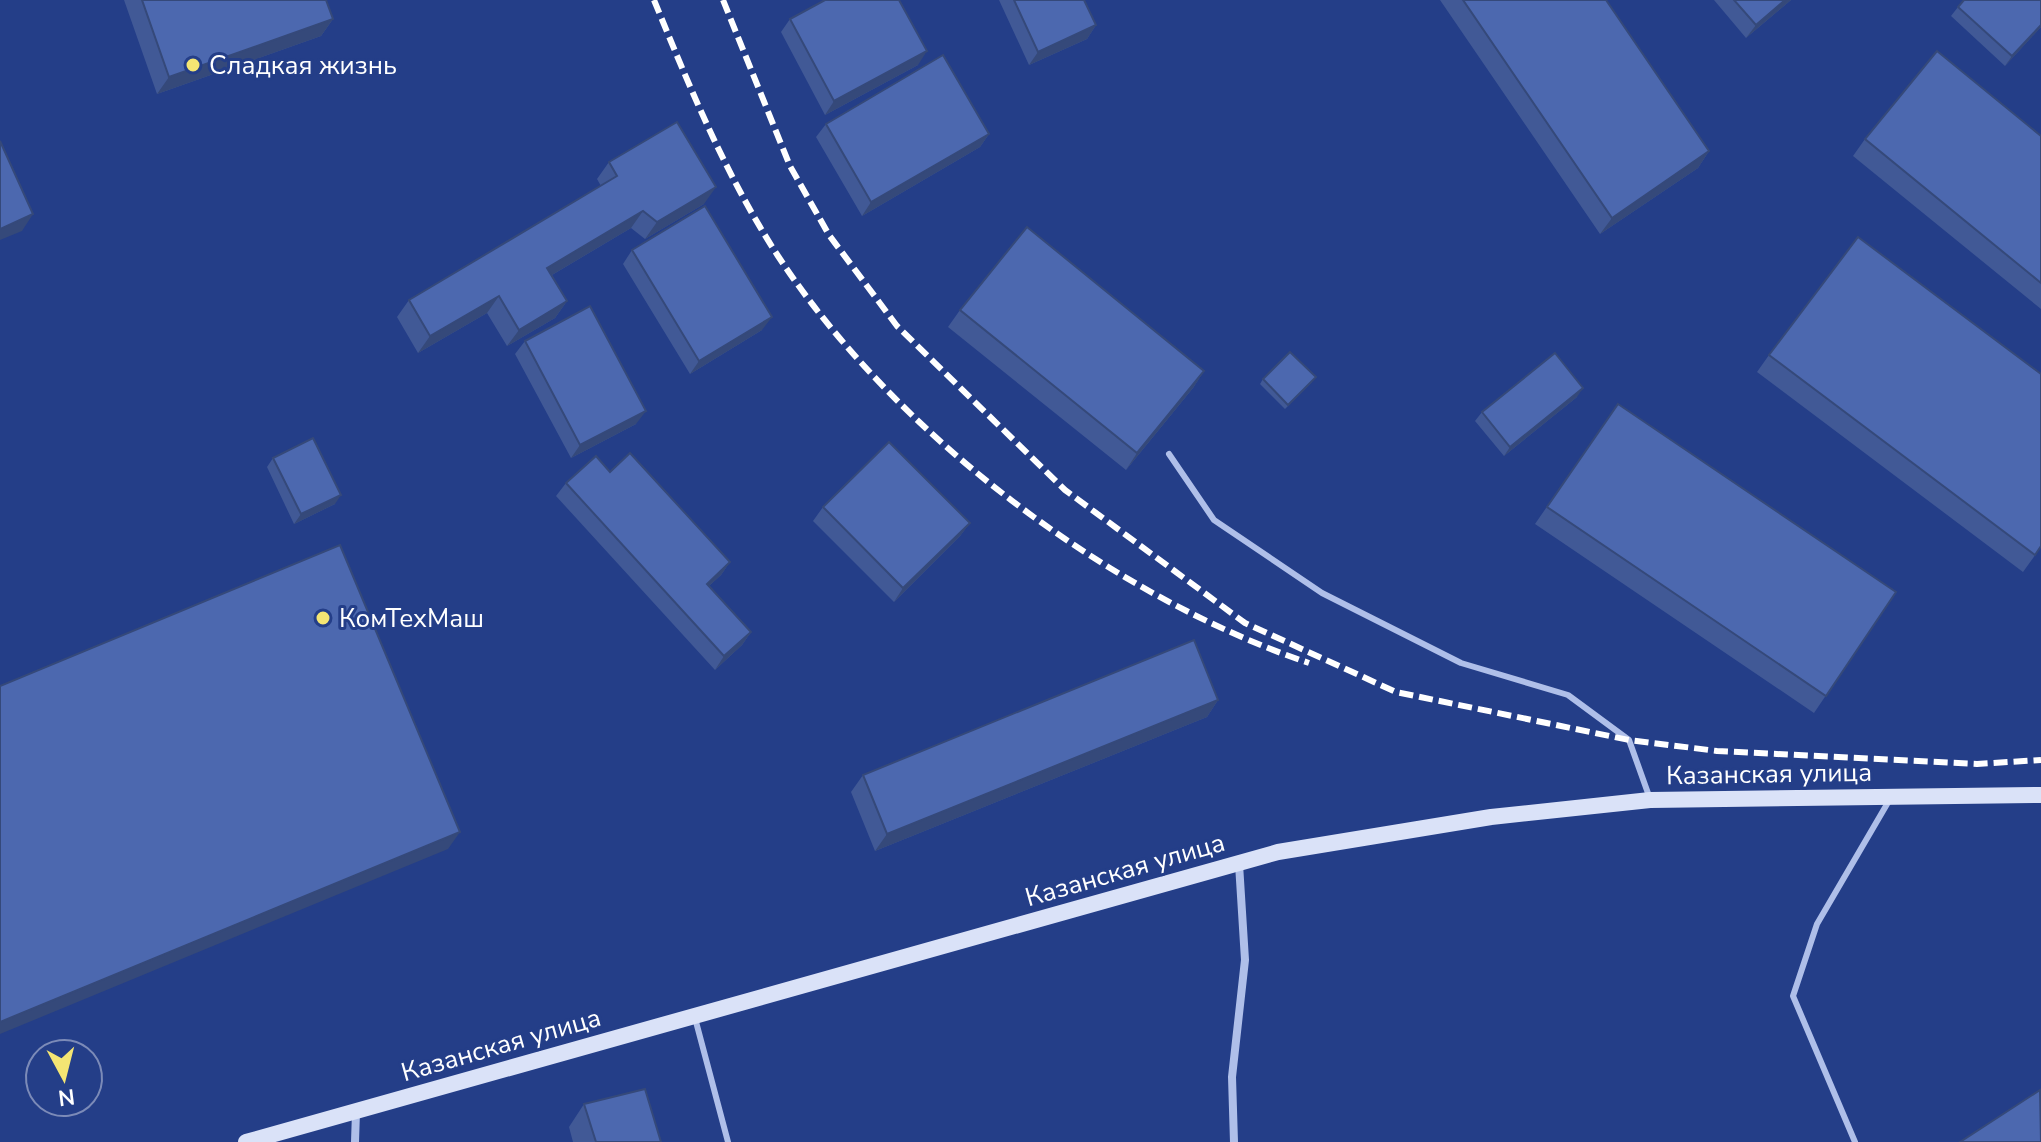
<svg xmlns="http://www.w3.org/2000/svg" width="2041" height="1142" font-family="'Nunito Sans',sans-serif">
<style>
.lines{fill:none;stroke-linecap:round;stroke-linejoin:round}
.service{stroke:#afbfe9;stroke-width:6}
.minor{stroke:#afbfe9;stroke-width:8}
.secondary{stroke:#dae2f8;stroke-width:16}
.rail{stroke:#fff;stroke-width:6;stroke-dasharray:14 6;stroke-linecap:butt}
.wall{fill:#415996}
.shaded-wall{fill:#35497a}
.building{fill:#4c68af;stroke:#35497a;stroke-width:2}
.poi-dot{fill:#f4e573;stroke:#243e88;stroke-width:3}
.labels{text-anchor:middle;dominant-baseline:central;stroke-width:6;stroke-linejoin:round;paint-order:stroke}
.poi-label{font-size:26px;fill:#fff;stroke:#243e88;text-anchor:start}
.street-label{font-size:26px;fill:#fff;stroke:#243e88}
</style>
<rect width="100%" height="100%" fill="#243e88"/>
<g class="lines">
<path class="service" d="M 1169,454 L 1214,520 L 1322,593 L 1461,663 L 1568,695 L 1629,740 L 1649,796
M 695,1018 L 728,1142
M 1855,1142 L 1793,996 L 1817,924 L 1890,799"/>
<path class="minor" d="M 355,1142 L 356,1112
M 1234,1142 L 1232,1077 L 1245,960 L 1239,864"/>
<path class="secondary" d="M 246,1142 L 1278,852 L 1491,817 L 1650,800 L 2041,795"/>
<path class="rail" d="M 654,0 C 690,88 726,176 778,256 C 895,434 1108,595 1309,663
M 723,0 L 790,166 L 829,235 L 897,326 L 1065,490 L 1245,623 L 1396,692 L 1629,740 L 1717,751 L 1977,764 L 2041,760"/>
</g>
<path class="wall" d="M 124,0 L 326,0 L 333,19 L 321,36 L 157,94 Z
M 999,0 L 1084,0 L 1096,25 L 1087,39 L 1029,65 Z
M 1440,0 L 1606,0 L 1709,151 L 1698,168 L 1600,234 Z
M 1714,0 L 1791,0 L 1746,38 Z
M 2041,0 L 2041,27 L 2005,66 L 1951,16 L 1958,7 Z
M 790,19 L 918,65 L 825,115 L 781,32 Z
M 826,124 L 989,134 L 980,147 L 862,216 L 816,137 Z
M 2041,136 L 2041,309 L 1853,156 L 1865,139 Z
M 609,162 L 704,204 L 645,239 L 631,228 L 552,275 L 567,301 L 555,318 L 507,346 L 487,313 L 418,353 L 397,317 L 409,300 L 601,186 L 597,179 Z
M 632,250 L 762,330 L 690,374 L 623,264 Z
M 960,310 L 1204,371 L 1193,388 L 1126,470 L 948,327 Z
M 525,341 L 636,424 L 571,458 L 515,354 Z
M 1769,355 L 2041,547 L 2023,572 L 1757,372 Z
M 1263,379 L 1312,382 L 1285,409 L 1260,384 Z
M 1577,397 L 1504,456 L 1475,421 L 1482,412 Z
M 1618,404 L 1896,592 L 1814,713 L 1535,524 Z
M 273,458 L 335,504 L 294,524 L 267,467 Z
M 610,472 L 730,562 L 721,575 L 709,586 L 751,632 L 742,645 L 715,670 L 556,496 L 566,483 Z
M 823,507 L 970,523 L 960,536 L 894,602 L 813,521 Z
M 1218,700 L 1207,717 L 875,851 L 851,792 L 863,775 Z
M 584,1104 L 661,1142 L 573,1142 L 569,1127 Z"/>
<path class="shaded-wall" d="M 1785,0 L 1791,0 L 1746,38 L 1756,25 Z
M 333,19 L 321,36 L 157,94 L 169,77 Z
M 1096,25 L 1087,39 L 1029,65 L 1038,52 Z
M 2041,25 L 2041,27 L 2005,66 L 2012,56 Z
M 927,51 L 918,65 L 825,115 L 834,101 Z
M 989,134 L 980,147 L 862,216 L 871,202 Z
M 1709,151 L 1698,168 L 1600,234 L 1612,218 Z
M 716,187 L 704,204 L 645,239 L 657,222 Z
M 643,211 L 631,228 L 535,285 L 547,268 Z
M 33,214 L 22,231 L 0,240 L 0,229 Z
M 499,296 L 487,313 L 418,353 L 430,336 Z
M 567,301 L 555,318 L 507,346 L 519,330 Z
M 772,317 L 762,330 L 690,374 L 699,361 Z
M 1204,371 L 1193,388 L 1126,470 L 1137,453 Z
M 1583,388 L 1577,397 L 1504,456 L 1510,447 Z
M 646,411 L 636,424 L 571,458 L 580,445 Z
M 341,495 L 335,504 L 294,524 L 301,514 Z
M 970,523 L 960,536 L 894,602 L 903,588 Z
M 730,562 L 721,575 L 697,597 L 707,584 Z
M 751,632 L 742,645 L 715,670 L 724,656 Z
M 1218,700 L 1207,717 L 875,851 L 887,834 Z
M 460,832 L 448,849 L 0,1034 L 0,1022 Z"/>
<path class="building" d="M 142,0 L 326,0 L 333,19 L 169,77 Z
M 825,0 L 899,0 L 927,51 L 834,101 L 790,19 Z
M 1014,0 L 1084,0 L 1096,25 L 1038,52 Z
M 1463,0 L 1606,0 L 1709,151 L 1612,218 Z
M 1734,0 L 1785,0 L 1756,25 Z
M 1964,0 L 2041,0 L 2041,25 L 2012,56 L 1958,7 Z
M 1937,51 L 2041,136 L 2041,283 L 1865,139 Z
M 943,55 L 989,134 L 871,202 L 826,124 Z
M 677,122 L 716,187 L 657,222 L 643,211 L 547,268 L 567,301 L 519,330 L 499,296 L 430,336 L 409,300 L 617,176 L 609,162 Z
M 0,141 L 33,214 L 0,229 Z
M 705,206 L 772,317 L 699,361 L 632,250 Z
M 1027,227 L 1204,371 L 1137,453 L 960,310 Z
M 1858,237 L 2041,374 L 2041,546 L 2035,555 L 1769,355 Z
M 590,306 L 646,411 L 580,445 L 525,341 Z
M 1290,352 L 1316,377 L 1288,405 L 1263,379 Z
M 1555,353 L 1583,388 L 1510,447 L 1482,412 Z
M 1618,404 L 1896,592 L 1826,696 L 1547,507 Z
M 313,438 L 341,495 L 301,514 L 273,458 Z
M 889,442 L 970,523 L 903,588 L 823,507 Z
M 630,453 L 730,562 L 707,584 L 751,632 L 724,656 L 566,483 L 596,456 L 610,472 Z
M 340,545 L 460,832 L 0,1022 L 0,686 Z
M 1194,640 L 1218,700 L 887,834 L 863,775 Z
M 645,1089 L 661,1142 L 596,1142 L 584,1104 Z
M 2040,1090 L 2041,1142 L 1960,1142 Z"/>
<g class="poi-dot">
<circle cx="193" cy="65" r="8"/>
<circle cx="323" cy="618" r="8"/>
</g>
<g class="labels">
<g class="poi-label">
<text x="209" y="65">Сладкая жизнь</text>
<text x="339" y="618">КомТехМаш</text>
</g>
<g class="street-label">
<text transform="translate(1769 774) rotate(-1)">Казанская улица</text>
<text transform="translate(1125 870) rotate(-16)">Казанская улица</text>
<text transform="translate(501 1045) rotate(-16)">Казанская улица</text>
</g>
</g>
<g transform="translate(64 1078) rotate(173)"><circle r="38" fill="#243e88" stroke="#7c8bb8" stroke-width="2"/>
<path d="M0-6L14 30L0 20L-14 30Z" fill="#f4e573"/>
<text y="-12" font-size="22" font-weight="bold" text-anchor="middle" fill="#ffffff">N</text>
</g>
</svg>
